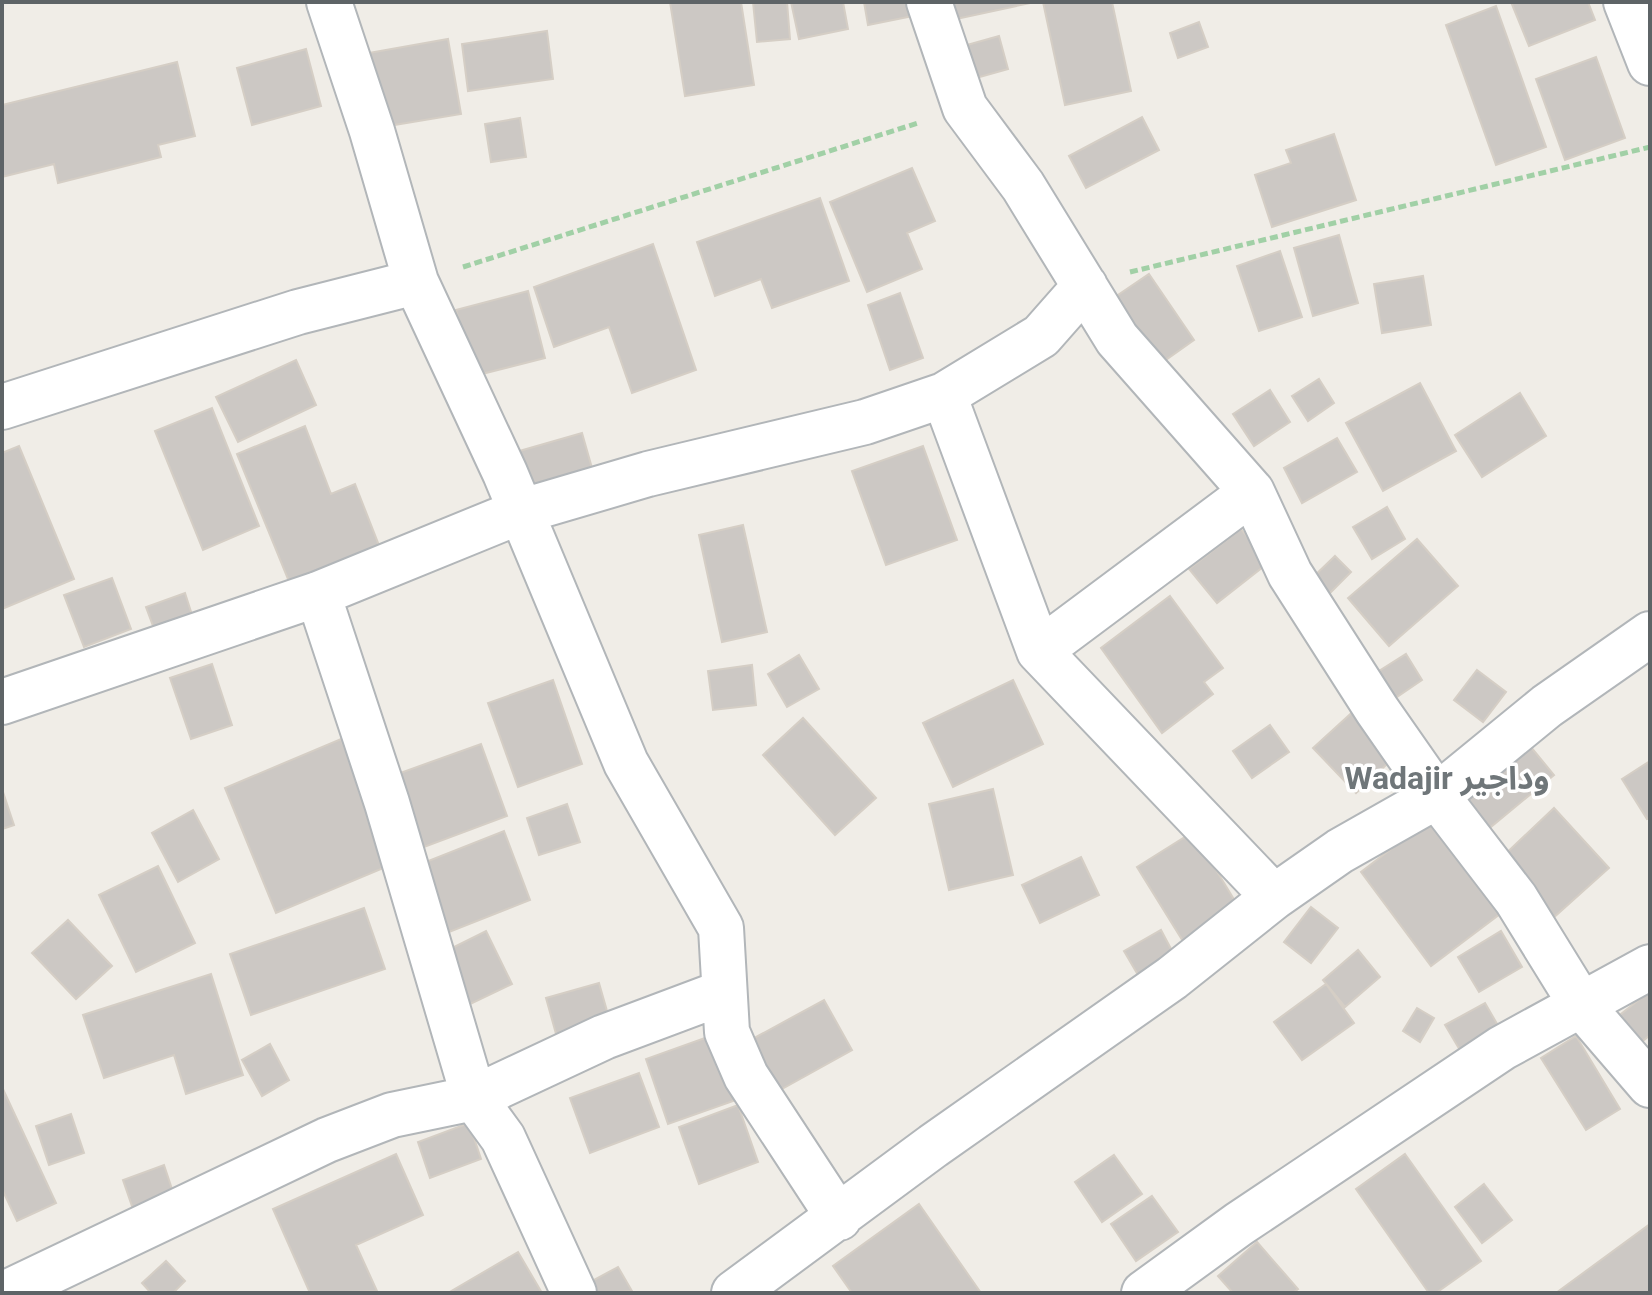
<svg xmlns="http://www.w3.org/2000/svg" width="1652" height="1295" font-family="Roboto,'Noto Sans Arabic',sans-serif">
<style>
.building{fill:#ccc8c4;stroke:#d5cec5;stroke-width:2}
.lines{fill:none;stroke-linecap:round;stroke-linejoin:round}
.minor-casing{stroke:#b2b6b9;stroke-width:48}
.path{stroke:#a1d0a6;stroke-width:5;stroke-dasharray:8 4;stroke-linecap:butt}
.minor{stroke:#fff;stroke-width:44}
.labels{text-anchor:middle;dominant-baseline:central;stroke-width:7;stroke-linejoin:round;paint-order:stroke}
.district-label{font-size:32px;font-weight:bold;fill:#6f7679;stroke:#fff}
</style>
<rect width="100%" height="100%" fill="#f0ede7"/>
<path class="building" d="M 670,2 L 741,2 L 754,85 L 685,96 Z
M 753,2 L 787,2 L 790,39 L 757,42 Z
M 791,2 L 843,2 L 848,29 L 799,39 Z
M 864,2 L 920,2 L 923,14 L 868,25 Z
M 938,2 L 1035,2 L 942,22 Z
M 1043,2 L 1112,2 L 1131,91 L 1065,105 Z
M 1511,2 L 1588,2 L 1595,20 L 1529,46 Z
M 1496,6 L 1546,147 L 1496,165 L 1446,25 Z
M 1199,22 L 1208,47 L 1178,58 L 1170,33 Z
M 547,31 L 553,79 L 468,91 L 462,44 Z
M 999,36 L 1008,69 L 969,80 L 960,47 Z
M 448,39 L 461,114 L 376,128 L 363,54 Z
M 306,49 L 321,106 L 252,125 L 237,68 Z
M 1596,57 L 1625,138 L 1565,160 L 1536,79 Z
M 177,62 L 195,136 L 158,145 L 161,157 L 58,183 L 54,164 L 2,177 L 2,105 Z
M 1142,117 L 1159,150 L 1086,188 L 1069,156 Z
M 520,118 L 526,157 L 491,162 L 485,124 Z
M 1334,134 L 1356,200 L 1272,227 L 1255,175 L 1291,163 L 1286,150 Z
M 912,168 L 935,221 L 907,233 L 922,269 L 867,292 L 830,202 Z
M 820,198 L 849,281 L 772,308 L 761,279 L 715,296 L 697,242 Z
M 1339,235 L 1358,303 L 1313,316 L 1294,248 Z
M 653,244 L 696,370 L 632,393 L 609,327 L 554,347 L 534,287 Z
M 1280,251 L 1302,317 L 1259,331 L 1237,266 Z
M 1149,274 L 1194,340 L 1160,364 L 1115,297 Z
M 1423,276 L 1431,325 L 1382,333 L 1374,284 Z
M 528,291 L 545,358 L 474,376 L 456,310 Z
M 900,293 L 923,358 L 890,370 L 868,305 Z
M 296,360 L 316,405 L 238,442 L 216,397 Z
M 1319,379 L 1334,403 L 1308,421 L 1292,396 Z
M 1420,383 L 1456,451 L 1383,491 L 1346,423 Z
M 1270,390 L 1290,422 L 1254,446 L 1233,414 Z
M 1520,393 L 1546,436 L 1482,477 L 1455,435 Z
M 212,408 L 259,526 L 203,550 L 155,431 Z
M 305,426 L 331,494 L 355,484 L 380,548 L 290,584 L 237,454 Z
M 582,433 L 592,468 L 526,486 L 516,452 Z
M 1337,438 L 1357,472 L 1302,503 L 1284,468 Z
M 19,446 L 74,579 L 2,609 L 2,453 Z
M 923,446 L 957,540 L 886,565 L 852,471 Z
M 1387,507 L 1405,539 L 1372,559 L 1353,527 Z
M 743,525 L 767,632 L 722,642 L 699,535 Z
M 1241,529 L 1268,563 L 1217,603 L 1189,569 Z
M 1417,539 L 1458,586 L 1389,646 L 1348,598 Z
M 1335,556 L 1351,572 L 1326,597 L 1309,581 Z
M 112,578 L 131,629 L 84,647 L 64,595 Z
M 185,593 L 194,621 L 156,634 L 146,607 Z
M 1170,596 L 1223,668 L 1204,682 L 1213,694 L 1162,733 L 1101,648 Z
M 1406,654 L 1422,680 L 1388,703 L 1371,676 Z
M 799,655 L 819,689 L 787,707 L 768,674 Z
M 212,664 L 232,725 L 191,739 L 170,678 Z
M 752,665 L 756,705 L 713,710 L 708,671 Z
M 1477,670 L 1506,692 L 1483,722 L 1454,700 Z
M 553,680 L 582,764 L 518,787 L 488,703 Z
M 1013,680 L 1043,744 L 953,787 L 923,723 Z
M 1357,708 L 1399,753 L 1356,793 L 1313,748 Z
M 803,718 L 876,798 L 835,835 L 763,755 Z
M 1270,725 L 1289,752 L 1252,778 L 1233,751 Z
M 341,739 L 393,864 L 276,913 L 225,788 Z
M 481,744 L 507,816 L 416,850 L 389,777 Z
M 1530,746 L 1554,775 L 1486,831 L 1462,802 Z
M 1650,761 L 1650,818 L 1647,819 L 1622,779 Z
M 2,789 L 14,825 L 2,829 Z
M 993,789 L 1013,875 L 949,890 L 929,804 Z
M 567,804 L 580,842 L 539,855 L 527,818 Z
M 1554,808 L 1609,868 L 1552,919 L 1499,860 Z
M 193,810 L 219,859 L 178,882 L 152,833 Z
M 1437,814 L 1508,908 L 1431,966 L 1361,872 Z
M 504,831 L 530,900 L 439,936 L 413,867 Z
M 1193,832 L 1241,911 L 1186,946 L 1137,867 Z
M 1081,857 L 1099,895 L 1040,923 L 1022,885 Z
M 158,866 L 195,943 L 136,972 L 99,895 Z
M 1311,907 L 1338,928 L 1311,963 L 1284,942 Z
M 364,908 L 385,969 L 251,1015 L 230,954 Z
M 68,920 L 112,966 L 76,999 L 32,953 Z
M 1161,930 L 1179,964 L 1144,985 L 1124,951 Z
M 486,931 L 512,984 L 462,1008 L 436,956 Z
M 1501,931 L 1522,967 L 1479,992 L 1458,957 Z
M 1358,950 L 1380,977 L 1345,1007 L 1323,980 Z
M 211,974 L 243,1075 L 186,1094 L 174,1055 L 104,1078 L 83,1015 Z
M 599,983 L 611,1025 L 558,1041 L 546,998 Z
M 1326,984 L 1354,1023 L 1302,1060 L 1274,1022 Z
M 1650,991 L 1650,1035 L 1637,1046 L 1616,1018 Z
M 824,1000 L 852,1050 L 764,1099 L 736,1048 Z
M 1485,1003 L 1500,1029 L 1461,1052 L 1445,1025 Z
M 1417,1008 L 1434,1018 L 1420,1042 L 1403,1031 Z
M 716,1034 L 739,1099 L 668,1124 L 646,1059 Z
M 1576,1036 L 1620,1109 L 1586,1130 L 1541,1058 Z
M 270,1044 L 289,1080 L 262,1096 L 242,1060 Z
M 639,1073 L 659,1127 L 590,1153 L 570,1098 Z
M 2,1087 L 56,1203 L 17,1221 L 2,1189 Z
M 738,1105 L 758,1162 L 699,1184 L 679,1127 Z
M 71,1114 L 84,1153 L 49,1165 L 36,1126 Z
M 469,1123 L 481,1159 L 430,1178 L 418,1142 Z
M 396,1154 L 423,1215 L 356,1245 L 377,1291 L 310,1293 L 273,1209 Z
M 1405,1154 L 1481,1261 L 1436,1293 L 1429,1293 L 1356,1189 Z
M 1114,1155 L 1142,1194 L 1102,1222 L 1075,1182 Z
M 164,1165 L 175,1198 L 134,1212 L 123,1180 Z
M 1484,1184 L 1512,1220 L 1482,1243 L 1455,1207 Z
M 1152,1196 L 1178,1232 L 1136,1261 L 1111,1224 Z
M 919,1204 L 981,1293 L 852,1293 L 833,1266 Z
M 1650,1224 L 1650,1293 L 1556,1293 Z
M 1257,1242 L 1298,1289 L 1293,1293 L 1233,1293 L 1218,1276 Z
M 518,1252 L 542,1293 L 448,1293 Z
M 166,1261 L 185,1281 L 173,1293 L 151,1293 L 142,1283 Z
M 618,1267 L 632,1291 L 597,1293 L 590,1282 Z"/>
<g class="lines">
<g class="minor-casing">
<path id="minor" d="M 329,2 L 372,131 L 416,282 L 505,473 L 626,763 L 721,928 L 727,1032 L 746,1076 L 839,1218
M 929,2 L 965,108 L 1023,186 L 1117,339 L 1252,492 L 1290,574 L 1377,710 L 1437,796 L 1516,899 L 1582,1006 L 1650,1085
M 1626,2 L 1650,63
M 944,395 L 1039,651 L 1274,897
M 2,407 L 298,312 L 416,282
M 318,594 L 387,803 L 474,1098 L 503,1138 L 574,1293
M 1039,651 L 1252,492
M 2,702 L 318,594 L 519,512 L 648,474 L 865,422 L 944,395 L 1041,336 L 1085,286
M 6,1293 L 327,1140 L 392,1115 L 474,1098 L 604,1037 L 724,992
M 734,1293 L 933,1146 L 1172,978 L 1274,897 L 1340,851 L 1437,796 L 1547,706 L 1650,634
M 1144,1293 L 1239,1224 L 1502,1048 L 1650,967"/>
</g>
<path class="path" d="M 463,267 L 918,123
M 1130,272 L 1650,147"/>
<use href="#minor" class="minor"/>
</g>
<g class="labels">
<g class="district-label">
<text x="1447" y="778">Wadajir وداجير</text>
</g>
</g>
<rect width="1652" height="1295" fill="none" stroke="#5e6467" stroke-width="8"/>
</svg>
